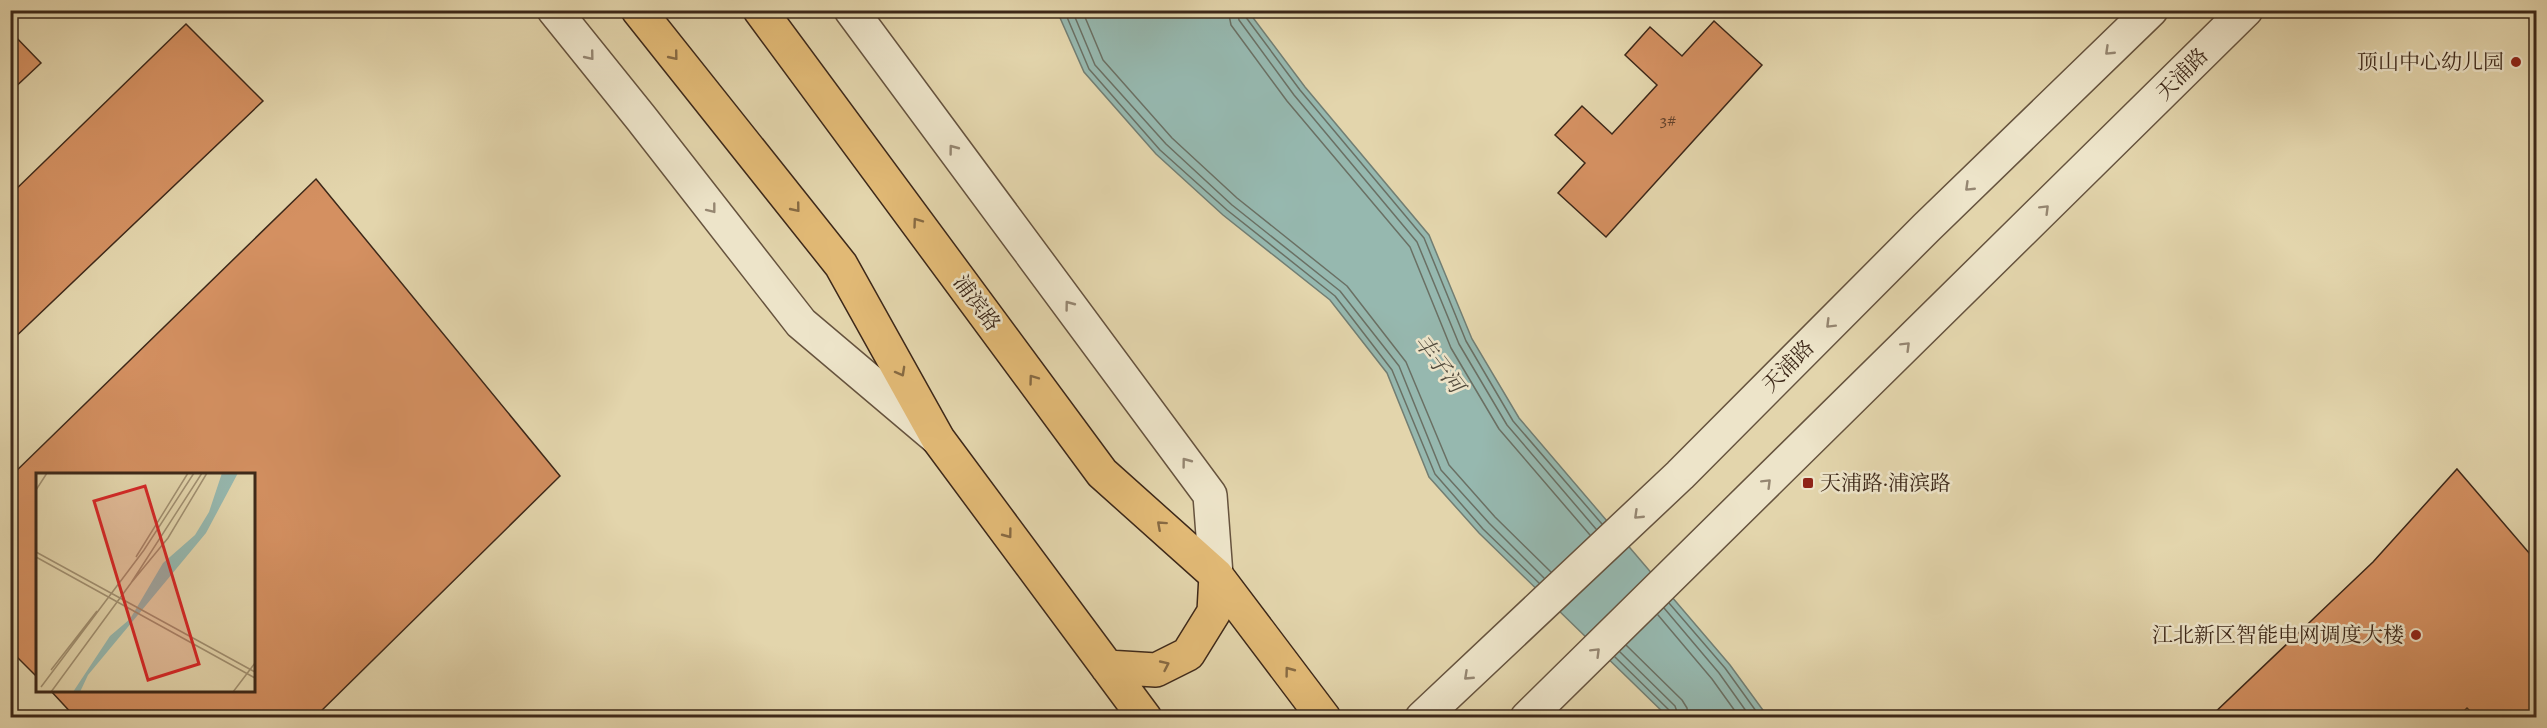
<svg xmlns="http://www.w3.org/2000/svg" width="2547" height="728" font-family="Alegreya,'Noto Serif SC',serif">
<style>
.water{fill:#96b8af;stroke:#727e73;stroke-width:1.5}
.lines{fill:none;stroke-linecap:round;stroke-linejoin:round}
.shore{stroke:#6a7064;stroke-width:1.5}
.building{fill:#d49061;stroke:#3d2819;stroke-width:1.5}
.minor-casing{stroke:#66533e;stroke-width:36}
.major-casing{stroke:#3d2819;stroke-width:36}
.minor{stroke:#ede4c9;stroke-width:33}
.major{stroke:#e2ba76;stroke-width:33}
.oneway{stroke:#958671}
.oneway2{stroke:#876a43}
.poi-dot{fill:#8f2418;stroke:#ede4c9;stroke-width:2}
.labels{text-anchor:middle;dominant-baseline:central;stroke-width:5;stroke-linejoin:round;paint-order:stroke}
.number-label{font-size:18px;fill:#63422b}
.poi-label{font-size:21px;fill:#3d2819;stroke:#ede4c9;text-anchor:end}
.street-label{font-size:21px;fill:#3d2819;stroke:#ede4c9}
.water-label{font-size:22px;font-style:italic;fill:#534c3e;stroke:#ede4c9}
.inset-road{fill:none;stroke:#a19071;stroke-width:1.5}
.view{fill:#d62828;fill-opacity:0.15;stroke:#d62828;stroke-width:3}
.inset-edge{fill:none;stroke:#3d2819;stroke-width:3}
</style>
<rect width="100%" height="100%" fill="#e3d5ac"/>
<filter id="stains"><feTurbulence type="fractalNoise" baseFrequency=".00333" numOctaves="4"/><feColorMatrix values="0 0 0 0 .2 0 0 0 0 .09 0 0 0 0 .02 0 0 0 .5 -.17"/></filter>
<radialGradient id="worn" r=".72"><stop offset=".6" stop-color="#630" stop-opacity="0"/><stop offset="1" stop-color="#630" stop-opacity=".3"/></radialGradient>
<path class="water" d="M 1057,11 L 1248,11 L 1305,87 L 1429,235 L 1472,339 L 1519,418 L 1730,665 L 1768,717 L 1668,717 L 1479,533 L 1429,477 L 1387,373 L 1330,300 L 1223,215 L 1156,154 L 1084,72 Z"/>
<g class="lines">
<path class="shore" d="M 1064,10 L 1089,69 L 1160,150 L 1227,210 L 1335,296 L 1392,370 L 1435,474 L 1483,529 L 1539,583
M 1072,10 L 1095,65 L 1166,144 L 1232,205 L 1340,291 L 1399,366 L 1441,470 L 1489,523 L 1544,578
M 1082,10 L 1103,60 L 1172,138 L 1237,198 L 1347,286 L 1406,362 L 1449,465 L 1495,517 L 1551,572
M 1228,10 L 1231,25 L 1287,101 L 1410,247 L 1451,348 L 1499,429 L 1590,535
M 1237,10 L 1239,20 L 1294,95 L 1417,242 L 1459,344 L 1507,425 L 1596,529
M 1244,10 L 1245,16 L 1300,90 L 1424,238 L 1466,341 L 1513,421 L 1602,524
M 1669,603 L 1725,668 L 1761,718
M 1664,608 L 1719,673 L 1751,718
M 1658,615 L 1712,679 L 1740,718
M 1626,645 L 1682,700 L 1687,708 L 1688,718
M 1620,652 L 1675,706 L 1679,718
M 1615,657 L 1670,711 L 1672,718"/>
</g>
<path class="building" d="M 2522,10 L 2536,10 L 2536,27 Z
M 1714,21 L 1762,65 L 1606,237 L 1558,193 L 1585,163 L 1555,135 L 1582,106 L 1612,134 L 1657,85 L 1625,55 L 1650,27 L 1682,56 Z
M 186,24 L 263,101 L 10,342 L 10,195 Z
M 10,31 L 41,63 L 10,92 Z
M 316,179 L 560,476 L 314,718 L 76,718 L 50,690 L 254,690 L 254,474 L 38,474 L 38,678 L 10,650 L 10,477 Z
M 2457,469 L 2536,561 L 2536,718 L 2477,718 L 2467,708 L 2457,718 L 2209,718 L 2373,562 Z"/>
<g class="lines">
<g class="minor-casing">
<path id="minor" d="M 554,10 L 641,118 L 801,323 L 937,438
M 851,10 L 1210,495 L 1216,575
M 1422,718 L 1680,475 L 1926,228 L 2151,10
M 1527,718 L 2246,10"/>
</g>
<g class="major-casing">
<path id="major" d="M 638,10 L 841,265 L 938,439 L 1145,718
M 760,10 L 1102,473 L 1216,575 L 1324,718
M 1107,667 L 1156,670 L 1188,654 L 1214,612 L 1216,575"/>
</g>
<use href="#minor" class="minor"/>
<use href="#major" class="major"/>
</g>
<defs><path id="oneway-chevron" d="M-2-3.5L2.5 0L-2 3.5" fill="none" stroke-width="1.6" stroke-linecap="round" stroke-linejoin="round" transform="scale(1.5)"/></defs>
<g class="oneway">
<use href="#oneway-chevron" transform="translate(2109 51) rotate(136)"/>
<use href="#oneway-chevron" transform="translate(590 56) rotate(51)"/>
<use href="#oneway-chevron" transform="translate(953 149) rotate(-127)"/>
<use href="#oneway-chevron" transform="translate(1969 187) rotate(136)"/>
<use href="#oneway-chevron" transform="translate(712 209) rotate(52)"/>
<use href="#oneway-chevron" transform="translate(2045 209) rotate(-45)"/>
<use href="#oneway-chevron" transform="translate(1069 305) rotate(-127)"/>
<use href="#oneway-chevron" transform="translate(1830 324) rotate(135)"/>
<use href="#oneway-chevron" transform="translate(1906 346) rotate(-45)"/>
<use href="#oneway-chevron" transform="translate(1186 462) rotate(-127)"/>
<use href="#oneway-chevron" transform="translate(1767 483) rotate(-45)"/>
<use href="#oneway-chevron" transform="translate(1638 515) rotate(136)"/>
<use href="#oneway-chevron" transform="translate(1596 652) rotate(-45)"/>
<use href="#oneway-chevron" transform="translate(1468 676) rotate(137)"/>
</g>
<g class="oneway2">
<use href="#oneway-chevron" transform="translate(674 56) rotate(51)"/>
<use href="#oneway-chevron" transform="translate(796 208) rotate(51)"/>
<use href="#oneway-chevron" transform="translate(917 222) rotate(-126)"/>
<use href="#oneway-chevron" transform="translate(901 372) rotate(61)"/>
<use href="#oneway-chevron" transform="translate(1033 379) rotate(-126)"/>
<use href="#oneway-chevron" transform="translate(1161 525) rotate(-138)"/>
<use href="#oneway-chevron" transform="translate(1008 534) rotate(53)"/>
<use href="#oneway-chevron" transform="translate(1165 665) rotate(-25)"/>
<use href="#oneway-chevron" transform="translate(1289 671) rotate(-127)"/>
</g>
<g class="poi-dot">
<circle cx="2516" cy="62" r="6"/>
<rect x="1802" y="477" width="12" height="12" rx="3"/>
<circle cx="2416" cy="635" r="6"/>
</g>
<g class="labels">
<g class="number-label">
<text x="1668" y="120">3#</text>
</g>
<g class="poi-label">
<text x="2504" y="62">顶山中心幼儿园</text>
<text x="1820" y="483" text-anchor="start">天浦路·浦滨路</text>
<text x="2404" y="635">江北新区智能电网调度大楼</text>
</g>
<g class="street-label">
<text transform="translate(2182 74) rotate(-45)">天浦路</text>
<text transform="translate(977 303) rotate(54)">浦滨路</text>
<text transform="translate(1788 366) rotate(-45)">天浦路</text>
</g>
<g class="water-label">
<text transform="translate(1439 364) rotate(53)">丰子河</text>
</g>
</g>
<g transform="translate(36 473)">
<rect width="219" height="219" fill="#e3d5ac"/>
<path d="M 186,0 L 202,0 L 170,60 L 52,202 L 44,219 L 37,219 L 74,163 L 94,146 L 127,90 L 159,62 L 173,39 Z" fill="#96b8af"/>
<path class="inset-road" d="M 0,17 L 11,0M 0,79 L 219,199M 0,84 L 219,205M 100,84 L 152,0M 95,110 L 132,65 L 171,0M 15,197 L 61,138M 5,214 L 108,77 L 158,0M 15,219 L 95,110 L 166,0M 197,219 L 219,190"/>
<path class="view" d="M 109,13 L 163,191 L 112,207 L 58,28 Z"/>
<rect width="219" height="219" class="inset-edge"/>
</g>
<rect width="2547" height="728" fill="none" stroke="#e3d5ac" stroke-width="36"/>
<rect x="12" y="12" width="2523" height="704" fill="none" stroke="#3d2819" stroke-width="3"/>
<rect x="18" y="18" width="2511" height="692" fill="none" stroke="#3d2819" stroke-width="1.5"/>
<rect width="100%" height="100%" filter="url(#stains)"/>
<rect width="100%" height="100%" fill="url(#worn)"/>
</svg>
